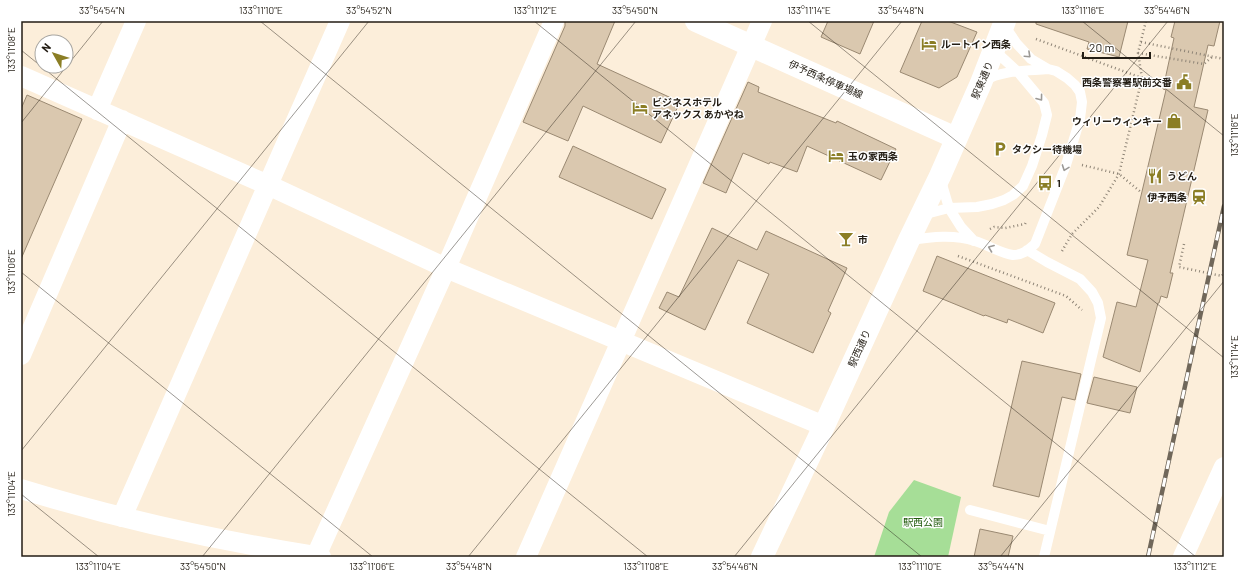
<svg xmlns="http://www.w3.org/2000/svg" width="1245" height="578" font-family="Barlow,'Noto Sans JP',sans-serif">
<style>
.green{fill:#a6de97}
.building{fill:#dac8af;stroke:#9a8972}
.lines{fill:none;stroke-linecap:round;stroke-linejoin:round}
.path{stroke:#8e8476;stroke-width:2.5;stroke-dasharray:1 3;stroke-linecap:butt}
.service{stroke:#fff;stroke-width:10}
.minor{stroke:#fff;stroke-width:20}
.tertiary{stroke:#fff;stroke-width:22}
.secondary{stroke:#fff;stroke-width:22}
.rail-casing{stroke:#70675a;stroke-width:4.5}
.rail{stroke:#fff;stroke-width:3;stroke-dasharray:9;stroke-linecap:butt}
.oneway{stroke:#9c9995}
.ticks{fill:none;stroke:#231d14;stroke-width:1;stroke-opacity:0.45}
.labels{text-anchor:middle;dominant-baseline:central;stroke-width:3;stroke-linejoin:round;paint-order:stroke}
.poi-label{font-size:10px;font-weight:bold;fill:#231d14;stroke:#fff;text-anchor:start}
.street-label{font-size:10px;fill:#231d14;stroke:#fff}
.park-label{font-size:10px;fill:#1f5a0a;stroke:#fff}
.neatline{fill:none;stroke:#231d14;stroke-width:1.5}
.ticks-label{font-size:10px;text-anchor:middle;fill:#231d14}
</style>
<rect width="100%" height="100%" fill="#fceeda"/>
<path class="green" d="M 914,480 L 961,497 L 948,557 L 874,557 L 889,512 Z"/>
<path class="building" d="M 565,21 L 615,21 L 597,64 L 680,102 L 661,143 L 583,106 L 568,141 L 523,122 L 565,26 Z
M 828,21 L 874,21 L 860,54 L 821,37 Z
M 922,21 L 948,21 L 977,32 L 957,77 L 939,88 L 900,72 Z
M 1036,21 L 1128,21 L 1119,57 L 1087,49 L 1089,42 L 1036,24 Z
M 1175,21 L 1220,21 L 1214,46 L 1208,45 L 1194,107 L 1208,110 L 1170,273 L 1173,273 L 1167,298 L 1161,296 L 1159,303 L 1158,303 L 1140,372 L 1103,357 L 1117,302 L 1136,307 L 1148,260 L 1127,255 L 1166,90 L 1163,89 L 1174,38 L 1171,37 Z
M 748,82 L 759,87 L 758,92 L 836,123 L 837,121 L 896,149 L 881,180 L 807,146 L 797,172 L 770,162 L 769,164 L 743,153 L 726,193 L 703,183 Z
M 27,95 L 82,119 L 21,259 L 21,109 Z
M 573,146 L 666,189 L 652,219 L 559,177 Z
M 712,228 L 757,250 L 766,231 L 847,268 L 828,311 L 831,313 L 813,353 L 747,323 L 769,274 L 738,260 L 705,330 L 659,308 L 667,292 L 679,297 Z
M 937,256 L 1055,303 L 1043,333 L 1008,319 L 1007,323 L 985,315 L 984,316 L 923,291 Z
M 1022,361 L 1081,374 L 1075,400 L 1062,397 L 1039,497 L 993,486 Z
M 1094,377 L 1137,387 L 1130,413 L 1087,403 Z
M 980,529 L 1013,536 L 1008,557 L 974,557 Z"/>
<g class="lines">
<path class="path" d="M 1036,39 L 1142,78
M 1141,42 L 1224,59
M 1138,53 L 1204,64 L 1212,57
M 1082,165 L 1119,174 L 1142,193
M 990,229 L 994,227 L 1005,228 L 1025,224 L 1026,222
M 1184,244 L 1179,267 L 1222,276 L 1224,270
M 1062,251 L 1072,234 L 1099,207 L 1119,174 L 1142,78 L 1138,53 L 1146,21
M 958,256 L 1066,296 L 1082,310"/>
<path class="service" d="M 984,81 C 1002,70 1027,71 1048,69
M 941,181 L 949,208 L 961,227 L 974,241
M 922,215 L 949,208 L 977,207 L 992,204 L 1004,200 L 1013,195 L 1023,186 L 1032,166 L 1042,135 L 1047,115 L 1044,103 L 1018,72 L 994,50
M 910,240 C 931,237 954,234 975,241 C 988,245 1000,253 1013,255 C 1023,255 1028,250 1035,244 L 1066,165 L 1080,119 L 1082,102 L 1080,92 L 1075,85 L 1067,78 L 1056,71 L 1048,69 L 1031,59 L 1017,44 L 1004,25
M 1027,250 L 1047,262 L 1080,279 L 1092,292 L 1098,303 L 1101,318 L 1044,557
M 970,510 L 1050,531"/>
<path class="minor" d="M 21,76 L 268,185 L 446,268 L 824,426
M 97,110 L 136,21
M 21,355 L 122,120
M 21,489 C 119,519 219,541 321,557
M 122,517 L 340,21
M 316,556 L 446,268 L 554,21
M 526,557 L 762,21
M 1183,557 L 1224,467"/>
<path class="tertiary" d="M 762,557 L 824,426 L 909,240 L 940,176 L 981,83 L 1005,21"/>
<path class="secondary" d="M 696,21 L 956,138"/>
<g class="rail-casing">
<path id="rail" d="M 1148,557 L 1224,206"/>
</g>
<use href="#rail" class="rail"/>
</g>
<defs><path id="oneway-chevron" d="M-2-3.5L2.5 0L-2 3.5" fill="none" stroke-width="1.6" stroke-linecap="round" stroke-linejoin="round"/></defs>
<g class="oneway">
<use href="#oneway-chevron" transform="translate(1028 55) rotate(43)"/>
<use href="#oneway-chevron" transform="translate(1040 98) rotate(53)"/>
<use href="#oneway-chevron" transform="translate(1065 168) rotate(110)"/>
<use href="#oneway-chevron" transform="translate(991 248) rotate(-159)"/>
</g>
<path class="ticks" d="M 260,21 L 922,557M 534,21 L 1196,557M 808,21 L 1224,358M 1082,21 L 1224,136M 21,50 L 648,557M 21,123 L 103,21M 21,272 L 373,557M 21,451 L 369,21M 21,494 L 99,557M 202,557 L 636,21M 468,557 L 902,21M 734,557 L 1168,21M 1000,557 L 1224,281"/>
<defs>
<g id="hotel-bare" transform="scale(1.2)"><path d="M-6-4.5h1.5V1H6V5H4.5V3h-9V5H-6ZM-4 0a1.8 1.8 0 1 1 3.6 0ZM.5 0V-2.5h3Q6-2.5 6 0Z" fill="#8b7e25" stroke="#fff" stroke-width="2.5" paint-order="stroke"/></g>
<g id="civic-bare" transform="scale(1.2)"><path d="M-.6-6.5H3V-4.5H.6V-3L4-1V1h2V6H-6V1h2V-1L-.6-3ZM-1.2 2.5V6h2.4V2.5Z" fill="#8b7e25" stroke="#fff" stroke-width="2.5" paint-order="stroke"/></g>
<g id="shop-bare" transform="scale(1.2)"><path d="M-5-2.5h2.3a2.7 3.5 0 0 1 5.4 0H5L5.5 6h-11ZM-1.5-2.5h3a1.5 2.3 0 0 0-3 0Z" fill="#8b7e25" stroke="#fff" stroke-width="2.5" paint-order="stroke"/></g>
<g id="parking-bare" transform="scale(1.2)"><path d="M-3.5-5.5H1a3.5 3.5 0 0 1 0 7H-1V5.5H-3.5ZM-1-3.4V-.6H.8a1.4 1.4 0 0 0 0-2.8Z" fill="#8b7e25" stroke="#fff" stroke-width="2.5" paint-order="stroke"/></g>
<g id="restaurant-bare" transform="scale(1.2)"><path d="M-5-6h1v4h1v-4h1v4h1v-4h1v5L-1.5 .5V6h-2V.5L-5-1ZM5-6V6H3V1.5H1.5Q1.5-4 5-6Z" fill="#8b7e25" stroke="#fff" stroke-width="2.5" paint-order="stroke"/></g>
<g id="bus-bare" transform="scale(1.2)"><path d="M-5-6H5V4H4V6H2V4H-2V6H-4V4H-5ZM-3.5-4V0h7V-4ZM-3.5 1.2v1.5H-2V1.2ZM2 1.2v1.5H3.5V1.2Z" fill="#8b7e25" stroke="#fff" stroke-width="2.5" paint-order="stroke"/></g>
<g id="station-bare" transform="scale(1.2)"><path d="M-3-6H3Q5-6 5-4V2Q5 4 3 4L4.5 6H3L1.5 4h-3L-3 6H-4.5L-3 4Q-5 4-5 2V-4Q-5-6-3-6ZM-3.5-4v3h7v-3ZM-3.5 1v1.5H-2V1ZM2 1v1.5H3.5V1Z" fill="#8b7e25" stroke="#fff" stroke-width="2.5" paint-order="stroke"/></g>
<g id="bar-bare" transform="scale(1.2)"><path d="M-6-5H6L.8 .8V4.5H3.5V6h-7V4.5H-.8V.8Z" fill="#8b7e25" stroke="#fff" stroke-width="2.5" paint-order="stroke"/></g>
</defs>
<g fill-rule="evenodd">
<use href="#hotel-bare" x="929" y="44"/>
<use href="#civic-bare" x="1184" y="82"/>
<use href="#hotel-bare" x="640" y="108"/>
<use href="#shop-bare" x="1174" y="121"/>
<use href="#parking-bare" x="1000" y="149"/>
<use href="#hotel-bare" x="836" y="156"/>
<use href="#restaurant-bare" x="1155" y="176"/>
<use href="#bus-bare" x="1045" y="183"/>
<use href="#station-bare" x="1199" y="197"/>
<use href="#bar-bare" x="846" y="239"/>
</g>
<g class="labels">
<g class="poi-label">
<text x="941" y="44">ルートイン西条</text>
<text x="1172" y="82" text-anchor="end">西条警察署駅前交番</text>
<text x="652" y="102">ビジネスホテル<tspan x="652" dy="12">アネックス あかやね</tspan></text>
<text x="1162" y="121" text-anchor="end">ウィリーウィンキー</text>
<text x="1012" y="149">タクシー待機場</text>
<text x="848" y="156">玉の家西条</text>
<text x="1167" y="176">うどん</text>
<text x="1057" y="183">1</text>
<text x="1187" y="197" text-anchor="end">伊予西条</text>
<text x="858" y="239">市</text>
</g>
<g class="street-label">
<text transform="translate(826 79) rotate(24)">伊予西条停車場線</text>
<text transform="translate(982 80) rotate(-67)">駅東通り</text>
<text transform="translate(859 348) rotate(-66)">駅西通り</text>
</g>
<g class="park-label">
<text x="923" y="522">駅西公園</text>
</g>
</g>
<rect width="1245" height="578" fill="none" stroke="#ffffff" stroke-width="44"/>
<g transform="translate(54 54) rotate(309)"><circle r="19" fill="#ffffff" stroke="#a7a5a1"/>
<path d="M0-3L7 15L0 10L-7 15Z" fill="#8b7e25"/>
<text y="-6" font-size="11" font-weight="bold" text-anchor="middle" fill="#231d14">N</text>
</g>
<path d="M1083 52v6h67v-6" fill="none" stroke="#231d14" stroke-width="2"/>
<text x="1089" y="52" font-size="12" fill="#231d14" stroke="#ffffff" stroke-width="3" paint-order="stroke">20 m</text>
<rect x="22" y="22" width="1201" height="534" class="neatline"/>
<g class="ticks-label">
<text x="102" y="14">33°54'54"N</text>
<text x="261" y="14">133°11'10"E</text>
<text x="369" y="14">33°54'52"N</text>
<text x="535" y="14">133°11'12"E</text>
<text x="635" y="14">33°54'50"N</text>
<text x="809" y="14">133°11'14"E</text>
<text x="901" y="14">33°54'48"N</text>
<text x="1083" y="14">133°11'16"E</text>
<text x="1167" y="14">33°54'46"N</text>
<text transform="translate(11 50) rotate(-90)" y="4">133°11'08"E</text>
<text transform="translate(1234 135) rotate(-90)" y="4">133°11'16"E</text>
<text transform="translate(11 272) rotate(-90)" y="4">133°11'06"E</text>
<text transform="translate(1234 357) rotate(-90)" y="4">133°11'14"E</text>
<text transform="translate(11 494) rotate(-90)" y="4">133°11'04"E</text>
<text x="98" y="570">133°11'04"E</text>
<text x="203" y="570">33°54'50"N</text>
<text x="372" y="570">133°11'06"E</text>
<text x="469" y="570">33°54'48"N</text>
<text x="646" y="570">133°11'08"E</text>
<text x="735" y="570">33°54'46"N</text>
<text x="920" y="570">133°11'10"E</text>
<text x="1001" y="570">33°54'44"N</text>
<text x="1195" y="570">133°11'12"E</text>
</g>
</svg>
